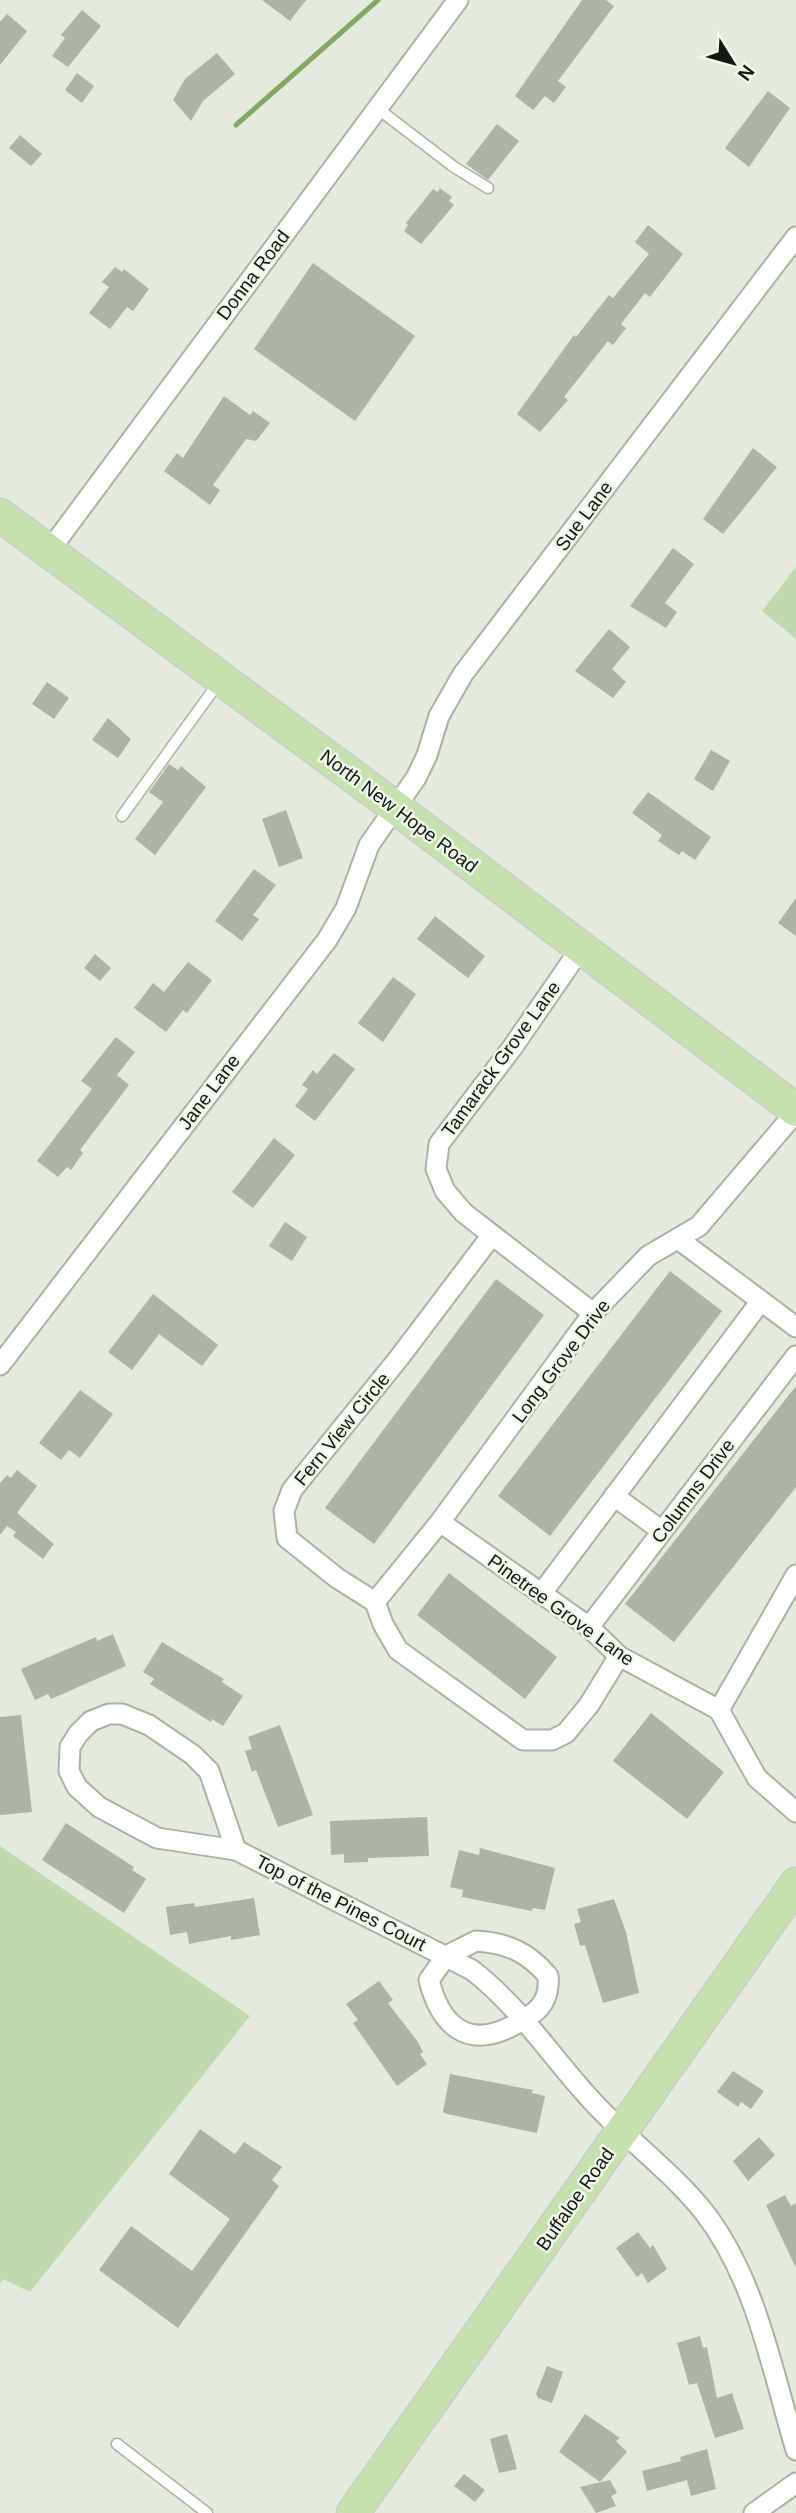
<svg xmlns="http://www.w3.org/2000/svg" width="796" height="2513" font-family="Helvetica,sans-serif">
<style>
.green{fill:#c1d9ae}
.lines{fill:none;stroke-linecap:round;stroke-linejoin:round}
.stream{stroke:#83a864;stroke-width:5}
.building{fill:#acb4a7}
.service-casing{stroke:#aab2a5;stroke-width:13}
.minor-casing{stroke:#aab2a5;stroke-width:23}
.primary-casing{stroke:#cccccb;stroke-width:35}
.service{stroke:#fff;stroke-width:10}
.minor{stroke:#fff;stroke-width:19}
.primary{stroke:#c6e1b0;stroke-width:32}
.labels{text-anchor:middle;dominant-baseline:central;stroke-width:5;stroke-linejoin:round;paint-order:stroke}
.street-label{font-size:19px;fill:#151713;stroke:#f1f9ec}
</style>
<rect width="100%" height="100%" fill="#e4ebde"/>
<path class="green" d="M 796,567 L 796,639 L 762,611 Z
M 0,1846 L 250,2016 L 30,2292 L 3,2279 L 0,2284 Z"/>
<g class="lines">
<path class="stream" d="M 236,125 L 378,0"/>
</g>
<path class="building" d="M 262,0 L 306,0 L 290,21 Z
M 582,0 L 606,0 L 614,6 L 558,81 L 566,87 L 554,103 L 545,96 L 533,110 L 515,96 Z
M 82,10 L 101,26 L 68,67 L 52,56 L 65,38 L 61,35 Z
M 7,14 L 27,31 L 0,65 L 0,22 Z
M 217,53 L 235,74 L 203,101 L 191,121 L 173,100 L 185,79 Z
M 77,73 L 94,86 L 82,103 L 65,90 Z
M 768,91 L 790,108 L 749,167 L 725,148 Z
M 497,124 L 519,141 L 488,180 L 466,164 Z
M 20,135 L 42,154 L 31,166 L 9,148 Z
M 440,188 L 452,197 L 449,201 L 454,205 L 421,244 L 404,231 L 408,225 L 406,223 L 433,189 L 438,192 Z
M 648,225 L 683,254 L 650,297 L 645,293 L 621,324 L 626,328 L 613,345 L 608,341 L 564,397 L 568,400 L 540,432 L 517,414 L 574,335 L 576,337 L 609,295 L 613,298 L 649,254 L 635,242 Z
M 313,263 L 415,336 L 355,421 L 254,349 Z
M 115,267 L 122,272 L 124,269 L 149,289 L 133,311 L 127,307 L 110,329 L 89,313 L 109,287 L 102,282 Z
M 224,396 L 250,415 L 253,411 L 270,423 L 256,441 L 246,439 L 213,485 L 220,490 L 210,505 L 164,471 L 177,453 L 183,458 Z
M 753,448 L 777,467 L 723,534 L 703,519 Z
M 673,548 L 694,564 L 665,603 L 677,612 L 666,628 L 630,606 Z
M 609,629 L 630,647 L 612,669 L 626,682 L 613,698 L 575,671 Z
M 47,682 L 69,698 L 54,719 L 32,704 Z
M 108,718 L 131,739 L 118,758 L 92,740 Z
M 711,750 L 730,761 L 713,791 L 694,779 Z
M 169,764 L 178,770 L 181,766 L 206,787 L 155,855 L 135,839 L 163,802 L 149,792 Z
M 648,792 L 711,837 L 695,860 L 682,851 L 679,855 L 658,841 L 662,835 L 632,813 Z
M 286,810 L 303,858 L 279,867 L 262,819 Z
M 254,869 L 276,885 L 253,915 L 259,919 L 242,941 L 215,921 Z
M 796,898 L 796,936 L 778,923 Z
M 435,916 L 485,956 L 468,978 L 417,939 Z
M 95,954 L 111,968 L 100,981 L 84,968 Z
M 188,962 L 212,980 L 187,1013 L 183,1010 L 166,1032 L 134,1008 L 153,983 L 164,992 Z
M 393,977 L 416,994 L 383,1042 L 358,1023 Z
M 116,1037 L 135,1052 L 117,1075 L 129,1085 L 80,1150 L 83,1153 L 71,1170 L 67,1167 L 58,1177 L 37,1161 L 92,1089 L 81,1081 Z
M 334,1053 L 355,1069 L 315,1121 L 295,1106 L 308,1089 L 302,1085 L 313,1070 L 317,1074 Z
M 274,1138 L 295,1155 L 253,1208 L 232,1192 Z
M 285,1222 L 307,1237 L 292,1261 L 269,1246 Z
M 670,1271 L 722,1311 L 550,1536 L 498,1496 Z
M 496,1279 L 544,1315 L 374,1544 L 325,1508 Z
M 153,1294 L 218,1345 L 202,1366 L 159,1334 L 132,1370 L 108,1352 Z
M 796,1386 L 796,1487 L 674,1642 L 625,1604 Z
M 80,1390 L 113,1414 L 80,1458 L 69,1450 L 61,1460 L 39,1443 Z
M 17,1470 L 37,1486 L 17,1513 L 54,1544 L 43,1559 L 13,1536 L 16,1532 L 7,1526 L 0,1535 L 0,1483 L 7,1475 L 11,1478 Z
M 449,1573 L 557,1657 L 525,1699 L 417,1615 Z
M 113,1634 L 126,1666 L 51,1699 L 48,1694 L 35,1700 L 21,1669 L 96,1637 L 97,1641 Z
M 162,1642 L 224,1679 L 222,1682 L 243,1696 L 223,1726 L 212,1719 L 211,1722 L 150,1684 L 154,1679 L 143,1672 Z
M 651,1713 L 724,1772 L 687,1819 L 613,1761 Z
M 21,1715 L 32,1812 L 0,1815 L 0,1717 Z
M 280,1725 L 313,1815 L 278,1827 L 256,1770 L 252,1772 L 245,1751 L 252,1749 L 248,1737 Z
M 427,1817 L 429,1856 L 368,1858 L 368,1862 L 344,1863 L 344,1854 L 331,1855 L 330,1821 Z
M 66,1823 L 134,1867 L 132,1870 L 146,1879 L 124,1913 L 42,1860 Z
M 480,1848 L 555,1868 L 545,1910 L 533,1908 L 532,1911 L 462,1897 L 463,1890 L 450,1887 L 459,1850 L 479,1855 Z
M 254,1898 L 260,1935 L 231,1940 L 231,1936 L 189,1944 L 187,1932 L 170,1935 L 166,1907 L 194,1903 L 195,1907 Z
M 614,1899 L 626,1932 L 639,1993 L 603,2003 L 585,1945 L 580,1946 L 574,1924 L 581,1922 L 577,1909 Z
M 379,1981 L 393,2000 L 388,2003 L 418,2042 L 423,2052 L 420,2054 L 427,2064 L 397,2086 L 353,2023 L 358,2020 L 346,2004 Z
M 733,2071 L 764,2091 L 751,2109 L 741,2102 L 738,2107 L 717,2092 Z
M 450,2074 L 533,2090 L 532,2093 L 545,2096 L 537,2133 L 447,2114 L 443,2112 Z
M 200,2129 L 235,2154 L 244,2142 L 282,2167 L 272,2180 L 279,2186 L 178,2328 L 99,2270 L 131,2226 L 192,2271 L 230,2219 L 169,2174 Z
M 759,2137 L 775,2155 L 748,2181 L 733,2161 Z
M 785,2195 L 791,2206 L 796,2203 L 796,2268 L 766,2205 Z
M 638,2232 L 650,2248 L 653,2245 L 667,2269 L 648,2283 L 642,2273 L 637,2277 L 616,2248 Z
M 700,2336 L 703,2348 L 707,2347 L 717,2398 L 732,2393 L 744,2429 L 715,2438 L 697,2383 L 689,2385 L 677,2343 Z
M 547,2366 L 563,2372 L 552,2403 L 538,2398 L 536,2394 Z
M 585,2414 L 620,2438 L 616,2441 L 627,2452 L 600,2482 L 559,2452 Z
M 507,2434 L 517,2469 L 499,2473 L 490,2439 Z
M 707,2449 L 716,2489 L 691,2496 L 687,2480 L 647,2491 L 642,2471 L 681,2461 L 680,2457 Z
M 464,2474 L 485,2490 L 475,2502 L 454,2486 Z
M 610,2480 L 617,2493 L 611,2496 L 616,2506 L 596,2513 L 580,2487 Z"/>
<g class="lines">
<g class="service-casing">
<path id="service" d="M 377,108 L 454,167 L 488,188
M 122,816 L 219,682
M 117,2444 L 207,2513"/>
</g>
<g class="minor-casing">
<path id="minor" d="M 49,551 L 458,0
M 581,948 L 512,1048 L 439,1144 L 436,1169 L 445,1191 L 464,1213 L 593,1313
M 492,1235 L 399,1358 L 292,1490 L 284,1511 L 287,1538 L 337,1578 L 375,1602 L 383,1624 L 398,1650 L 523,1740 L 552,1740 L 566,1733 L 589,1705 L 619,1656
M 678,1239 L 796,1327
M 0,1365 L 327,940 L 346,908 L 369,845 L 416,778 L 427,755 L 439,716 L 463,674 L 796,237
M 614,1496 L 662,1531
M 440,1522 L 589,1627 L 619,1656 L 719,1710 L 757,1778 L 796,1812
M 541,1594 L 761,1301
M 375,1602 L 440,1522 L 593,1313 L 648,1256 L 699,1226 L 796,1112
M 589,1627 L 796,1356
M 719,1710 L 796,1575
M 236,1850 L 209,1771 L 193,1755 L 149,1725 L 122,1714 L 109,1714 L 91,1721 L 78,1734 L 70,1747 L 69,1771 L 77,1787 L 99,1807 L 157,1838 L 236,1850 L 472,1970 C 521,2008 552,2058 594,2103 C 629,2141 672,2172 704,2212 C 756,2279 772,2370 796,2450
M 476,1941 C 507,1943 528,1952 548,1976 C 551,2006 533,2015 510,2027 C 466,2049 440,2024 429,1980 L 446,1956 Z
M 754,2513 L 796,2483"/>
</g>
<g class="primary-casing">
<path id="primary" d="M 0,515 L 396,808 L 796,1110
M 353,2513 L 796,1884"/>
</g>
<use href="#service" class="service"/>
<use href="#minor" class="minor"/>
<use href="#primary" class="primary"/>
</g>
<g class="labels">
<g class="street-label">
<text transform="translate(253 275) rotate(-53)">Donna Road</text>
<text transform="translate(584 516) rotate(-53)">Sue Lane</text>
<text transform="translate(399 811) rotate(37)">North New Hope Road</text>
<text transform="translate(501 1059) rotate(-54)">Tamarack Grove Lane</text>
<text transform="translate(209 1092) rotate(-53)">Jane Lane</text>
<text transform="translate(561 1361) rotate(-53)">Long Grove Drive</text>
<text transform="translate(342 1429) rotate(-51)">Fern View Circle</text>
<text transform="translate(693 1491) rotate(-53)">Columns Drive</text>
<text transform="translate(561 1610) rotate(36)">Pinetree Grove Lane</text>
<text transform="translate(341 1903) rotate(27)">Top of the Pines Court</text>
<text transform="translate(575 2199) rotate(-55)">Buffaloe Road</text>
</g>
</g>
<g transform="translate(733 63) rotate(127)" stroke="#f1f9ec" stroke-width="5" paint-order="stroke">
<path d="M0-5L12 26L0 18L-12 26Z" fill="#151713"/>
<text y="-10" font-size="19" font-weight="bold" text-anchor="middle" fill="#151713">N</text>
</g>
</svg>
